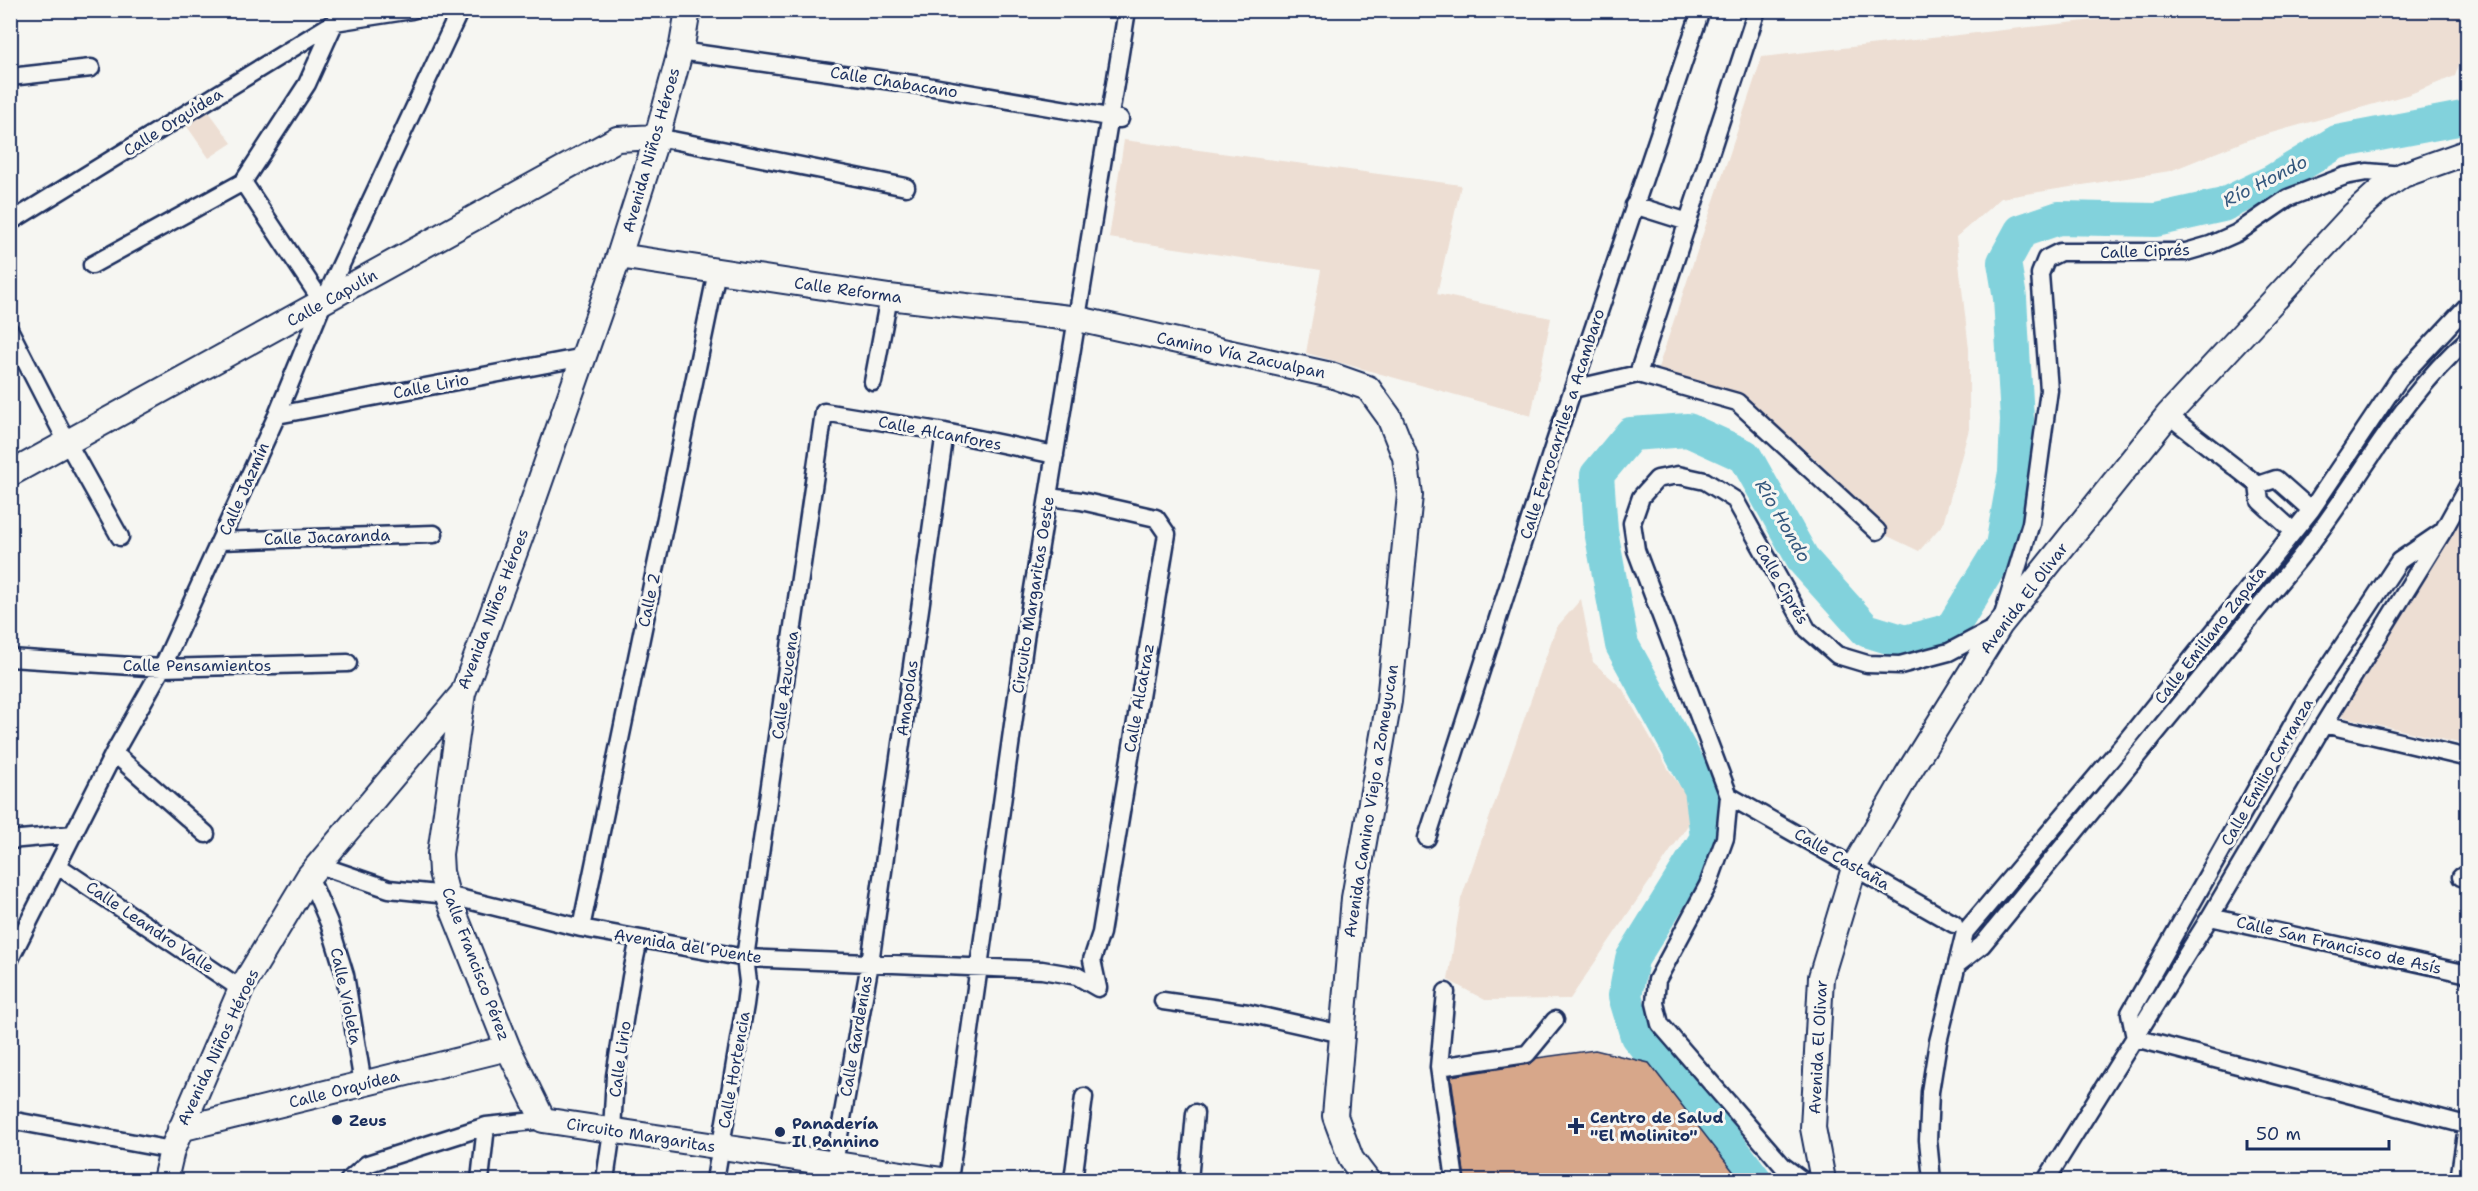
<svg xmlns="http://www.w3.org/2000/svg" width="2478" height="1191" font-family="'Shantell Sans',sans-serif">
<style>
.built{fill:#edded3}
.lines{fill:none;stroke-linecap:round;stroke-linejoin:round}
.river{stroke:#82d2dc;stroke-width:34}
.building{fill:#d7a78a;stroke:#1b2f5e;stroke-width:1.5}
.street-casing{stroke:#1b2f5e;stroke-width:21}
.secondary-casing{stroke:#1b2f5e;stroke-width:28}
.street{stroke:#f6f6f2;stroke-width:16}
.secondary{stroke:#f6f6f2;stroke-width:24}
.poi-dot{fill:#1b2f5e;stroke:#f6f6f2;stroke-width:2}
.labels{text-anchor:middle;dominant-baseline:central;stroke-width:6;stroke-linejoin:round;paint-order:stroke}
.street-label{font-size:16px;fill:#1b2f5e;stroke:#f6f6f2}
.poi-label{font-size:16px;font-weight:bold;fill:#1b2f5e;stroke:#f6f6f2;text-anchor:start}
.water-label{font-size:18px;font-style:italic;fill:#35587e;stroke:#f6f6f2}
</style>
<rect width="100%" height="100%" fill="#f6f6f2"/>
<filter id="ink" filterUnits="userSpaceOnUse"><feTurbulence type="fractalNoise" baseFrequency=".0167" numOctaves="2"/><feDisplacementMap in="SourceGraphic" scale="12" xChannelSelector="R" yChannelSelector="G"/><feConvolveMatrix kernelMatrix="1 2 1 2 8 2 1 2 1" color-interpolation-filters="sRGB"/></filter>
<g filter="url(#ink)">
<path class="built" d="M 2174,11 L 2467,11 L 2467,43 L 2455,76 L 2410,94 L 2250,139 L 2170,171 L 2001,198 L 1956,237 L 1969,349 L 1969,429 L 1943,524 L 1919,551 L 1877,531 L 1825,468 L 1747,398 L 1657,371 L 1762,57 Z
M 207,109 L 232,143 L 209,158 L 184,122 Z
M 1124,140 L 1461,185 L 1437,294 L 1551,318 L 1531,416 L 1306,353 L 1321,270 L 1109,238 Z
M 2467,508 L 2467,745 L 2340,716 Z
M 1581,599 L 1593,662 L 1622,688 L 1669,770 L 1686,795 L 1690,822 L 1570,999 L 1485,1000 L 1448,980 L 1461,899 L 1556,628 Z"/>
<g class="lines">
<path class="river" d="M 1755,1180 L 1727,1143 L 1637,1036 L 1625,996 L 1632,959 L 1707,838 L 1701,789 L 1622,645 L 1601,531 L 1597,475 L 1631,434 L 1688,430 L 1745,456 L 1804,561 L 1866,630 L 1905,642 L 1951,630 L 2002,546 L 2015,472 L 2017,419 L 2010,298 L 2004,262 L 2021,231 L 2059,218 L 2156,220 L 2223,205 L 2273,181 L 2337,142 L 2468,117"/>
</g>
<path class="building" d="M 1595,1050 L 1649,1063 L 1740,1180 L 1465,1180 L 1451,1076 L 1529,1064 L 1537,1058 Z"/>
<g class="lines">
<g class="street-casing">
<path id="street" d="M 680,51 L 927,86 L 1120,119
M 10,77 L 91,68
M 657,137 L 906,187
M 243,182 L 323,303
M 1634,205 L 1688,222
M 10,222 L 335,22 L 412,10
M 92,265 L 243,182 L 307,84 L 335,22
M 10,331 L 67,442 L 120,537
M 1638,374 L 1757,10
M 873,382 L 889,297
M 1573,389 L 1638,374 L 1737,402 L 1877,531
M 277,415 L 584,357
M 2168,415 L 2258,485 L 2260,501 L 2293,531
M 2258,485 L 2276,479 L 2311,510
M 1048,497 L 1081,501 L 1156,518 L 1167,534 L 1101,933 L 1092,960 L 1098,988
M 2443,531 L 2399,561 L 2303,706 L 2130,1013 L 2135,1038 L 2466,1125
M 220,541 L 434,534
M 10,658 L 162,668 L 348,663
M 2324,724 L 2468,758
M 114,753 L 206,834
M 1729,796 L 1954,924
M 1427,838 L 1552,451 L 1701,10
M 10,840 L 74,834
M 319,865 L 389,889 L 447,895 L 581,928 L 745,958 L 1042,970 L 1077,976 L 1098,988
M 58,866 L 241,989
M 309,876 L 329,923 L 345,975 L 363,1084
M 2461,877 L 2468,878
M 2210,917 L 2468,974
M 581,928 L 717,271
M 10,959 L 114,753 L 162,668 L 277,415 L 323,303 L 460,10
M 1958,964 L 1982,945 L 2297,561 C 2356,489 2397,401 2468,339
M 1446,992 L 1439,1067 L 1455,1180
M 1163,1001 L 1248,1013 L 1342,1034
M 1439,1067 L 1527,1054 L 1555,1020
M 10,1120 L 172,1150
M 349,1180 L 367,1164 L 486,1126 L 543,1120
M 480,1180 L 486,1126
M 605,1180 L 612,1131 L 615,1076 L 631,977 L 639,939
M 715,1180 L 745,1005 L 748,982 L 745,958 L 824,412 L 945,432 L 1055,455
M 831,1180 L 870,963 L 945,432
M 949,1180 L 1026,632 L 1127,10
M 1073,1180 L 1084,1097
M 1189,1180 L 1195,1113
M 1802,1180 L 1783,1166 L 1660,1024 L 1655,1003 L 1657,980 L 1708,885 L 1725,838 L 1729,796 L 1636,550 L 1632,523 L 1641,497 L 1657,479 L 1678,475 L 1705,481 L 1735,500 L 1807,629 L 1837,655 L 1867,664 L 1900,665 L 1949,652 L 2000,625 L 2031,523 L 2049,390 L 2040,274 L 2046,259 L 2060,252 L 2186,252 L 2210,245 L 2237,233 L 2288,198 L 2345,176 L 2367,172 L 2403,175
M 1932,1180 L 1928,1140 L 1930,1092 L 1938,1042 L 1965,932 L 2122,746 L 2311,510 L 2399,379 L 2468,305
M 2046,1180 L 2210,917 L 2324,724 L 2443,531 L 2468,486
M 2459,1180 L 2468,1120"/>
</g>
<g class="secondary-casing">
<path id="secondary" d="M 619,256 L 889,297 L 1078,319 L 1331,375 L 1368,388 L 1389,417 L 1405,457 L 1410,495 L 1389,701 L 1354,898 L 1335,1116 L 1351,1159 L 1367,1180
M 10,474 L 617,139 L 657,137
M 463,693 L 440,854 L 441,872 L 447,895 L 508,1048 L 543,1120 L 942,1180
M 180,1129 L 508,1048
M 165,1180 L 172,1150 L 241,989 L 309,876 L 463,693 L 523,530 L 619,256 L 657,137 L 682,45 L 688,10
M 1823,1180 L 1813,1128 L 1821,977 L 1855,865 L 1907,775 L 2000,625 L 2168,415 L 2354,214 L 2378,192 L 2403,175 L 2468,152"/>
</g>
<use href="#street" class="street"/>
<use href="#secondary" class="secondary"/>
</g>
</g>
<g class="poi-dot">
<circle cx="337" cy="1120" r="6"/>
<path d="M1573 1117h6v6h6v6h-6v6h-6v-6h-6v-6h6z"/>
<circle cx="780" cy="1132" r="6"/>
</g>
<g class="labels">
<g class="street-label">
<text transform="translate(894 82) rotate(9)">Calle Chabacano</text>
<text transform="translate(173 122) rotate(-32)">Calle Orquídea</text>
<text transform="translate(651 150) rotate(-74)">Avenida Niños Héroes</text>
<text transform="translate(2145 251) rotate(-2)">Calle Ciprés</text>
<text transform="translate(848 290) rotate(8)">Calle Reforma</text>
<text transform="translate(332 298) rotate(-29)">Calle Capulín</text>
<text transform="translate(1241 355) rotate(12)">Camino Vía Zacualpan</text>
<text transform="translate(431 386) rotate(-11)">Calle Lirio</text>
<text transform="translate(1562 424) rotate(-72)">Calle Ferrocarriles a Acambaro</text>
<text transform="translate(940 433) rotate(11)">Calle Alcanfores</text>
<text transform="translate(244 489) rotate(-66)">Calle Jazmín</text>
<text transform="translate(327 537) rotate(-2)">Calle Jacaranda</text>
<text transform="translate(1782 584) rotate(60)">Calle Ciprés</text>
<text transform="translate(1033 595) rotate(-81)">Circuito Margaritas Oeste</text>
<text transform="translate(2024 598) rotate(-53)">Avenida El Olivar</text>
<text transform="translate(649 600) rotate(-78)">Calle 2</text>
<text transform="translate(493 609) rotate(-69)">Avenida Niños Héroes</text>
<text transform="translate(2210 635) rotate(-52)">Calle Emiliano Zapata</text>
<text x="197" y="665">Calle Pensamientos</text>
<text transform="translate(785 685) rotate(-82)">Calle Azucena</text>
<text transform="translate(907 698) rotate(-82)">Amapolas</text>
<text transform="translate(1139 698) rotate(-80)">Calle Alcatraz</text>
<text transform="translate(2267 772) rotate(-60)">Calle Emilio Carranza</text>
<text transform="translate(1371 801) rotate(-81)">Avenida Camino Viejo a Zomeyucan</text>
<text transform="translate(1842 859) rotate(30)">Calle Castaña</text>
<text transform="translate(150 927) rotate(34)">Calle Leandro Valle</text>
<text transform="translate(2339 945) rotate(13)">Calle San Francisco de Asís</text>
<text transform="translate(688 946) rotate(9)">Avenida del Puente</text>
<text transform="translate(476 964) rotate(69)">Calle Francisco Pérez</text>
<text transform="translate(346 996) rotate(78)">Calle Violeta</text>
<text transform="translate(856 1036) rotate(-80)">Calle Gardenias</text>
<text transform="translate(218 1047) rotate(-65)">Avenida Niños Héroes</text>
<text transform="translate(1818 1047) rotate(-87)">Avenida El Olivar</text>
<text transform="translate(620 1059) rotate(-82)">Calle Lirio</text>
<text transform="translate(734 1070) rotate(-80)">Calle Hortencia</text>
<text transform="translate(344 1089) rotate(-14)">Calle Orquídea</text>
<text transform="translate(641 1135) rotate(9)">Circuito Margaritas</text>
</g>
<g class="poi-label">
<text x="1590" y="1117">Centro de Salud<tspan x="1590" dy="18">"El Molinito"</tspan></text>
<text x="349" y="1120">Zeus</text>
<text x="792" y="1123">Panadería<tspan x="792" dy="18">Il Pannino</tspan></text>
</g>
<g class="water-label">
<text transform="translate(2265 181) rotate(-27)">Río Hondo</text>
<text transform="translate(1783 521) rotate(60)">Río Hondo</text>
</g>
</g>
<rect width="2478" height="1191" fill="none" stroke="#f6f6f2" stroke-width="36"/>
<rect x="18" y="18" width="2442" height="1155" fill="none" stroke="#1b2f5e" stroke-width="2" filter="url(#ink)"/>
<path d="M2247 1140v9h142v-9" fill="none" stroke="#1b2f5e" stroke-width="3"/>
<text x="2256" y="1140" font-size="18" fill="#1b2f5e" stroke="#f6f6f2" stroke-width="4.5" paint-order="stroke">50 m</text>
</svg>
